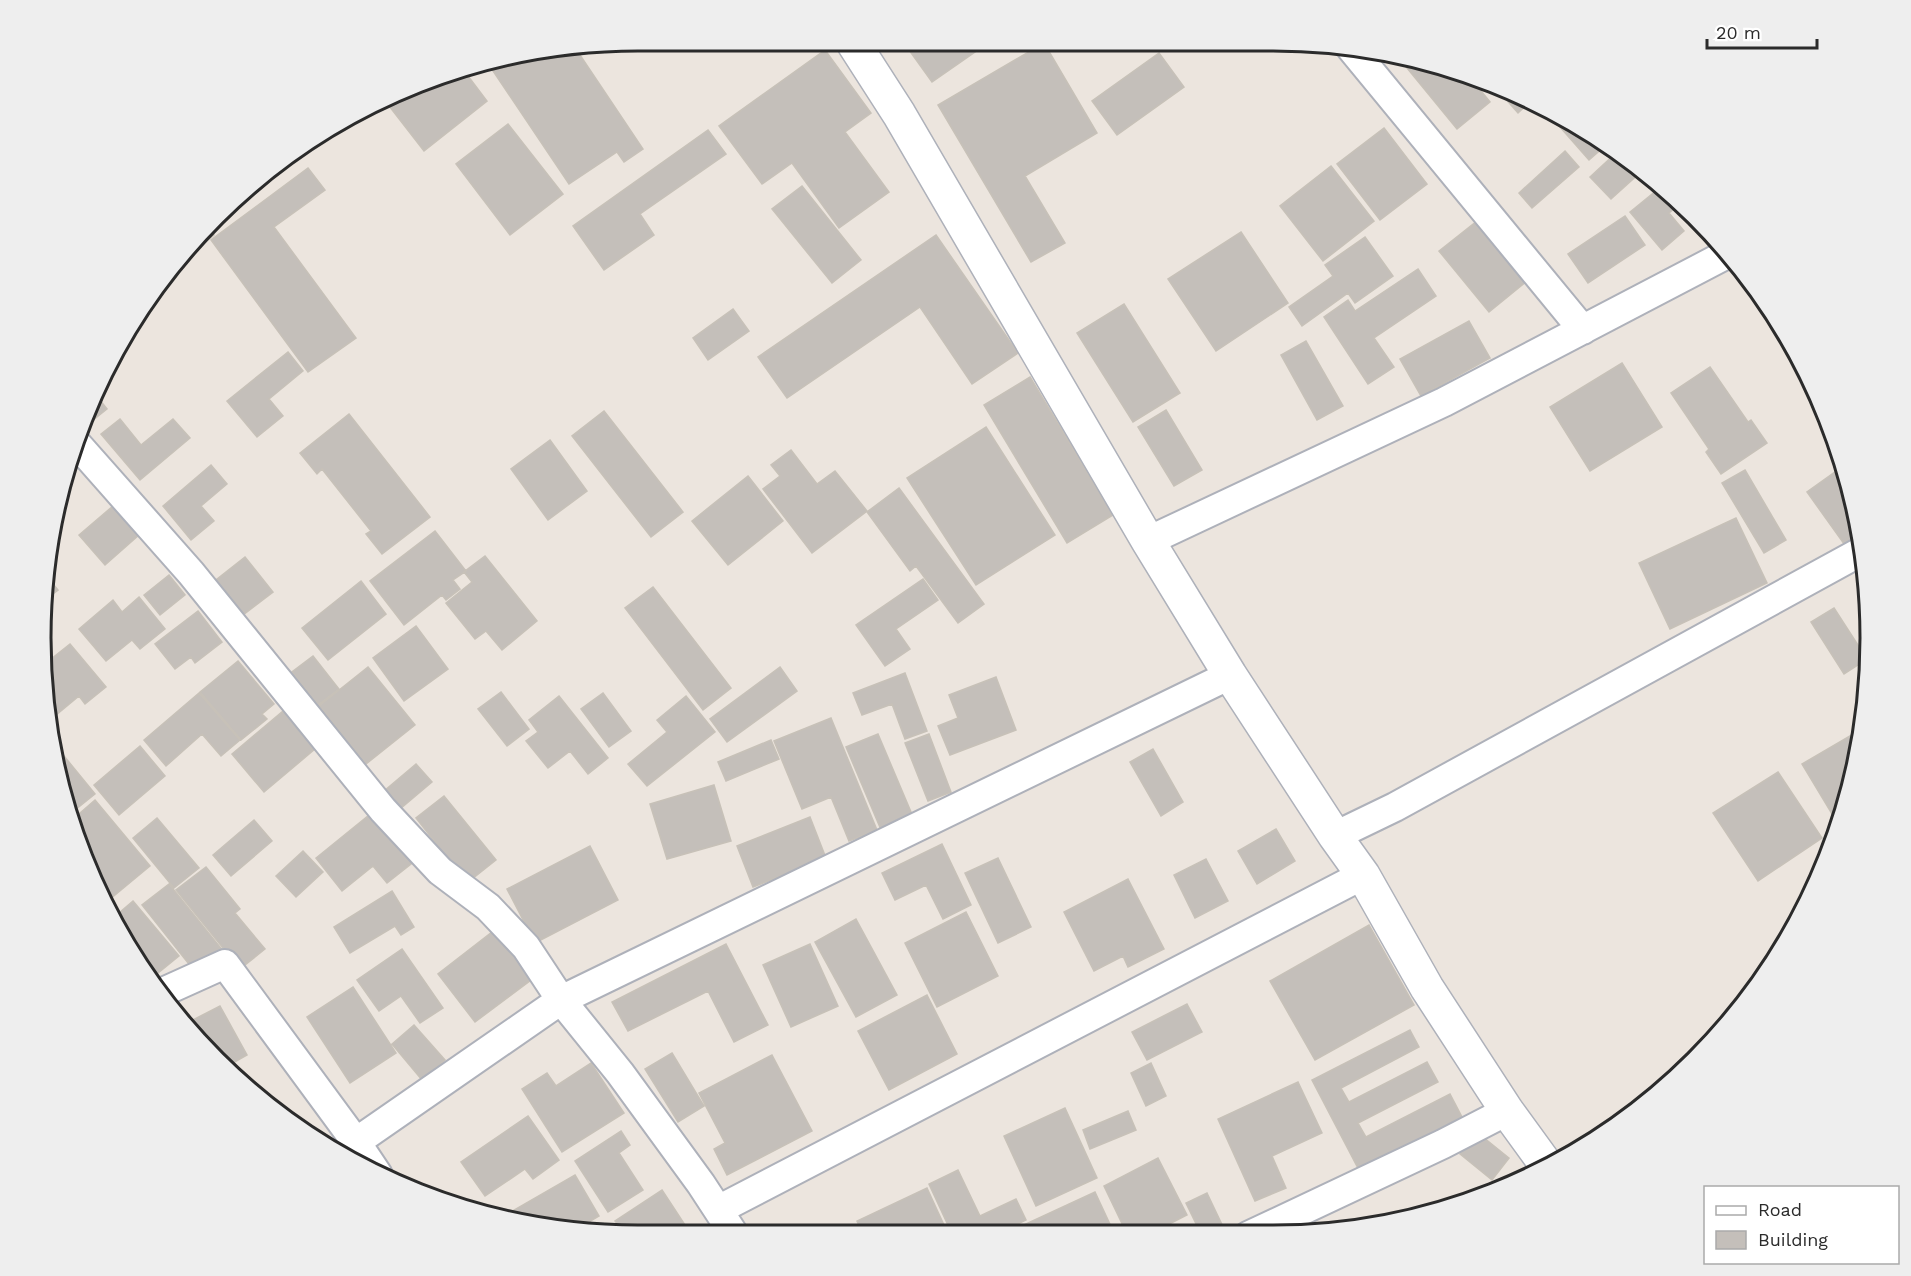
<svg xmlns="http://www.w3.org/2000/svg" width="1911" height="1276" font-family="'Work Sans',sans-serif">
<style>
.building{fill:#c4bfba;stroke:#c7c1b8;stroke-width:1.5}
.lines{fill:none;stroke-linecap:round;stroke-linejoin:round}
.street-casing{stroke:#aeb1ba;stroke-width:32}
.secondary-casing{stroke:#aeb1ba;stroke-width:36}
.street{stroke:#fff;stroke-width:28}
.secondary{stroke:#fff;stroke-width:33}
.rim{fill:none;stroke:#2b2b2b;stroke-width:3}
</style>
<rect width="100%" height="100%" fill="#ece5de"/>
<path class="building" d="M 904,43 L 988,43 L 932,82 Z
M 1044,43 L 1097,133 L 1025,176 L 1065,243 L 1031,262 L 938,105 Z
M 560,46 L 574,46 L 643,149 L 624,162 L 617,152 L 569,184 L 487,62 Z
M 825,50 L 871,113 L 845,132 L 889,192 L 839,228 L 792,163 L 762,184 L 719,126 Z
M 1159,53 L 1184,87 L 1117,135 L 1092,101 Z
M 1400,56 L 1472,80 L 1490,102 L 1457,129 L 1398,57 Z
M 462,68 L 487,101 L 424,151 L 386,102 L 446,72 Z
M 1496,88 L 1532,100 L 1518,113 Z
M 1558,115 L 1606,145 L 1589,160 L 1553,119 Z
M 508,124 L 563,194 L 510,235 L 456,164 Z
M 1384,128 L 1427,184 L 1380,220 L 1337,164 Z
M 708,130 L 726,154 L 640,214 L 654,235 L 604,270 L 573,226 Z
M 1565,151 L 1579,167 L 1532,208 L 1519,193 Z
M 1617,152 L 1643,170 L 1611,199 L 1590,177 Z
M 1331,166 L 1374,221 L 1323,261 L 1280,206 Z
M 308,168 L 325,190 L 274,227 L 356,338 L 308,372 L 211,240 Z
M 802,186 L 861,260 L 832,283 L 772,209 Z
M 1662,186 L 1681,203 L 1669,213 L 1684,231 L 1662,250 L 1630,212 Z
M 1625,216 L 1645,245 L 1588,283 L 1568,254 Z
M 1482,217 L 1532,277 L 1489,312 L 1439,251 Z
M 208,228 L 214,235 L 182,262 L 179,258 Z
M 1241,232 L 1288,303 L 1216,351 L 1168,279 Z
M 936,235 L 1018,353 L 972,384 L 920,307 L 787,398 L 758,357 Z
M 1365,237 L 1393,276 L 1355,303 L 1348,293 L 1302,326 L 1289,307 L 1333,276 L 1325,265 Z
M 174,263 L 178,267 L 159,283 L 164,274 Z
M 1418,269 L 1436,296 L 1374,338 L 1394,367 L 1368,384 L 1324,317 L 1348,300 L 1355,311 Z
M 1124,304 L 1180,393 L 1133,422 L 1077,333 Z
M 733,309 L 749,331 L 708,360 L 693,338 Z
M 1469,321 L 1490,358 L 1421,396 L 1400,359 Z
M 1306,341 L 1343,406 L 1317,420 L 1281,355 Z
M 288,352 L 303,371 L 269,399 L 283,416 L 257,437 L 227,401 Z
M 1622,363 L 1662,427 L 1590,471 L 1550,407 Z
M 1710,367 L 1748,422 L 1751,420 L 1767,443 L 1721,474 L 1706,452 L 1709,449 L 1671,393 Z
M 1030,377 L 1113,515 L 1067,543 L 984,405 Z
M 95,394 L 107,409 L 87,425 L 83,420 L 86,410 Z
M 1166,410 L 1202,470 L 1174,486 L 1138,427 Z
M 604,411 L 683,512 L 651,537 L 572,436 Z
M 1826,411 L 1832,434 L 1820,415 Z
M 349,414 L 430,517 L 382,554 L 366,534 L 371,531 L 322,469 L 317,474 L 300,453 Z
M 120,419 L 141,445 L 173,419 L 190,438 L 140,480 L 101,434 Z
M 986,427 L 1055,535 L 976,585 L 907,478 Z
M 550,440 L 587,491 L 548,520 L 511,469 Z
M 791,450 L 817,484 L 835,471 L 867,511 L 812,553 L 763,489 L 780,476 L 771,465 Z
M 211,465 L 227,484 L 201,506 L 214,521 L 191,540 L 163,506 Z
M 1842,467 L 1859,521 L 1861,538 L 1847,548 L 1807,492 Z
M 1745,470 L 1786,540 L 1764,553 L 1722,483 Z
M 748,476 L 783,521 L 728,565 L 692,521 Z
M 899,488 L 984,604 L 958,623 L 916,566 L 910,571 L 867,512 Z
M 113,506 L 139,535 L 105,565 L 79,535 Z
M 1736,518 L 1767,583 L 1670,629 L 1639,563 Z
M 435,531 L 466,571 L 453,580 L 460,589 L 446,600 L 442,595 L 404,625 L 370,581 Z
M 485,556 L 537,621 L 502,650 L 486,631 L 475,639 L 446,603 L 472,582 L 464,572 Z
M 245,557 L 273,592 L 243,615 L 216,580 Z
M 45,574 L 58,590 L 42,602 L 42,599 Z
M 169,575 L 185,595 L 160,615 L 144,595 Z
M 923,579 L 938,600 L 896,629 L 910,649 L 885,666 L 856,625 Z
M 361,581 L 386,614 L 328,660 L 302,628 Z
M 653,587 L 731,688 L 703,710 L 625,608 Z
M 139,597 L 165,629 L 140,649 L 132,640 L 106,661 L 79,629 L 113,600 L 122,612 Z
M 1834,608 L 1867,659 L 1844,674 L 1811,622 Z
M 198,611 L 222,642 L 195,663 L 191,657 L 175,669 L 155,644 Z
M 416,626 L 448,669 L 404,701 L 373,658 Z
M 70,644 L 106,687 L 85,704 L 79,696 L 50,720 L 46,663 Z
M 313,656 L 339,689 L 318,705 L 292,672 Z
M 238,661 L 274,704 L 262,714 L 267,719 L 241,740 L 200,692 Z
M 368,667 L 415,725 L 366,764 L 319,706 Z
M 780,667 L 797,691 L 727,742 L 710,719 Z
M 905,673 L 927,731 L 905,739 L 892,704 L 862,715 L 853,693 Z
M 996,677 L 1016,730 L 950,755 L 938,726 L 958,718 L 949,695 Z
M 501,692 L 529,729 L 507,746 L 478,709 Z
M 199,693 L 240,740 L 221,756 L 202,734 L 166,766 L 144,740 Z
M 603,693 L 631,731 L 609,747 L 581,709 Z
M 559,696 L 608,758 L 588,774 L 570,751 L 548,768 L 526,741 L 538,732 L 529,720 Z
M 686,696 L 715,732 L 647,786 L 628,764 L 667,732 L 657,720 Z
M 283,711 L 315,749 L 264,792 L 232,754 Z
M 831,718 L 877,830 L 849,841 L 831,797 L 802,809 L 774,741 Z
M 1862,729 L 1859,754 L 1838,824 L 1802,764 Z
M 878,734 L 914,819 L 882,832 L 846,747 Z
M 929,734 L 951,792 L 928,801 L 905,743 Z
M 51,740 L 95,794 L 70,814 L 52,755 Z
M 771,740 L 779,759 L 726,781 L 718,762 Z
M 140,746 L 165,776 L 119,815 L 94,785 Z
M 1153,749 L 1183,802 L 1161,816 L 1130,762 Z
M 416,764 L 432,782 L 400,809 L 384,791 Z
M 1778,772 L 1822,838 L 1758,881 L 1713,813 Z
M 714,785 L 731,841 L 667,859 L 650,804 Z
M 444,796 L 496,860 L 467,883 L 416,818 Z
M 95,800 L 150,866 L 104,904 L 86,866 L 72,820 Z
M 374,811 L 415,861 L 387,883 L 373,866 L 342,891 L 316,858 Z
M 810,817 L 826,858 L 753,887 L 737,846 Z
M 157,818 L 199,868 L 174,888 L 133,838 Z
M 254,820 L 272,841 L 231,876 L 213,855 Z
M 1276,829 L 1295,861 L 1257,884 L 1238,851 Z
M 942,844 L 971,905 L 943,919 L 926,885 L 895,900 L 882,873 Z
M 590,846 L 618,900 L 535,943 L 507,889 Z
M 303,851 L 323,872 L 296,897 L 276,876 Z
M 998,858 L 1031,927 L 998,943 L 965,873 Z
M 1206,859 L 1228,901 L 1195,918 L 1174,875 Z
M 206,867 L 240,909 L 235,913 L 265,949 L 240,969 L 176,890 Z
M 1128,879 L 1164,949 L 1128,967 L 1123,956 L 1094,971 L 1064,912 Z
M 169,884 L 224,952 L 196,973 L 142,905 Z
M 392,891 L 414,927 L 401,935 L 395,926 L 350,953 L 334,927 Z
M 133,901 L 179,956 L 152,978 L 120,936 L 112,919 Z
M 966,912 L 998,976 L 937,1007 L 905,943 Z
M 856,919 L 897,995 L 856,1017 L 815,942 Z
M 501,925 L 539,974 L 475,1022 L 438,974 Z
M 1369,925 L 1414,1005 L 1315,1060 L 1270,981 Z
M 726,944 L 768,1025 L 734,1042 L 708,991 L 628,1031 L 612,1002 Z
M 810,944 L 838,1006 L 791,1027 L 763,965 Z
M 402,949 L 443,1008 L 420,1023 L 401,996 L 379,1011 L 357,980 Z
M 353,987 L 396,1053 L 350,1083 L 307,1017 Z
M 927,995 L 957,1054 L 889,1090 L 858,1031 Z
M 1187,1004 L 1202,1032 L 1147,1060 L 1132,1032 Z
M 220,1006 L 247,1055 L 224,1068 L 216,1061 L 187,1023 Z
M 414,1025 L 445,1060 L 422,1080 L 392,1044 Z
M 1410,1030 L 1419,1047 L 1341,1088 L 1349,1102 L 1427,1062 L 1438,1082 L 1358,1123 L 1366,1137 L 1450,1094 L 1463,1119 L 1360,1172 L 1312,1080 Z
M 672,1053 L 704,1106 L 678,1122 L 645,1069 Z
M 772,1055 L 812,1131 L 727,1175 L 714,1149 L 725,1143 L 699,1093 Z
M 591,1063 L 624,1113 L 562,1152 L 522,1089 L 547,1073 L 556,1086 Z
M 1151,1063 L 1166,1096 L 1146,1106 L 1131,1073 Z
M 1298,1082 L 1322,1133 L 1272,1156 L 1286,1188 L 1255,1201 L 1218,1119 Z
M 255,1086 L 265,1104 L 249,1090 Z
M 1065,1108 L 1097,1178 L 1036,1206 L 1004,1136 Z
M 1128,1111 L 1136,1130 L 1090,1149 L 1083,1130 Z
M 528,1116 L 559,1160 L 533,1179 L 525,1169 L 485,1196 L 461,1162 Z
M 621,1131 L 630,1145 L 619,1153 L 643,1190 L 608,1212 L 575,1161 Z
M 1478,1133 L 1509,1158 L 1492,1180 L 1460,1154 Z
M 1158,1158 L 1187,1215 L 1146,1236 L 1128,1236 L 1104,1186 Z
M 958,1170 L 980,1216 L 1016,1199 L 1026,1220 L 993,1236 L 953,1236 L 929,1184 Z
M 575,1175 L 599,1216 L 577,1229 L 522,1224 L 502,1217 Z
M 927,1188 L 949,1236 L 864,1236 L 857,1221 Z
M 662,1190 L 687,1228 L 675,1236 L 624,1234 L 615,1221 Z
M 1095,1192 L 1115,1235 L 1000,1236 Z
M 1207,1193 L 1225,1231 L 1216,1236 L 1202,1236 L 1186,1203 Z
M 715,1226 L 721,1236 L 699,1236 Z"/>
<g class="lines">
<g class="street-casing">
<path id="street" d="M 1351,48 L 1583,330
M 76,443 L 191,573 L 383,810 L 440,871 L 488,907 L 526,947 L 561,1000 L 620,1073 L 701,1184 L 735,1236
M 1148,541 L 1444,402 L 1727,254
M 1335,836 L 1395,807 L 1862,551
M 163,992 L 225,964 L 356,1142 L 378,1175
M 356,1142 L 561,1000 L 1230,675
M 718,1210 L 1363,875
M 1248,1236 L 1443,1144 L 1507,1111"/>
</g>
<g class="secondary-casing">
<path id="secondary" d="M 854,44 L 899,114 L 1148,541 L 1230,675 L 1335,836 L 1363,875 L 1427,988 L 1507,1111 L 1547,1166"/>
</g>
<use href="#street" class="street"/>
<use href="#secondary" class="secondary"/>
</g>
<path d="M0 0H1911V1276H0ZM638 51H1273A587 587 0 0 1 1860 638V638A587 587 0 0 1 1273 1225H638A587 587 0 0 1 51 638V638A587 587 0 0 1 638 51Z" fill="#eee" fill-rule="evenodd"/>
<path class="rim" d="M638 51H1273A587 587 0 0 1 1860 638V638A587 587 0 0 1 1273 1225H638A587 587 0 0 1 51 638V638A587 587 0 0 1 638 51Z"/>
<rect x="1704" y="1186" width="195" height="78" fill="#ffffff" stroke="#aaaaaa" stroke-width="1.5"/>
<rect x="1716" y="1206" width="30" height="9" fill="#ffffff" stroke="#aaaaaa" stroke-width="1.5"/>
<text x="1758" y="1216" font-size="18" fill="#2b2b2b">Road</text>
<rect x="1716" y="1231" width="30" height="18" fill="#c4bfba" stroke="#aaaaaa" stroke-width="1.5"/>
<text x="1758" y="1246" font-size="18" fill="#2b2b2b">Building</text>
<path d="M1707 39v9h110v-9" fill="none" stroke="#2b2b2b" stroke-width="3"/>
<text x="1716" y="39" font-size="18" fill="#2b2b2b" stroke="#ffffff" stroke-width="4.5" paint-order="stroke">20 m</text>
</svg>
